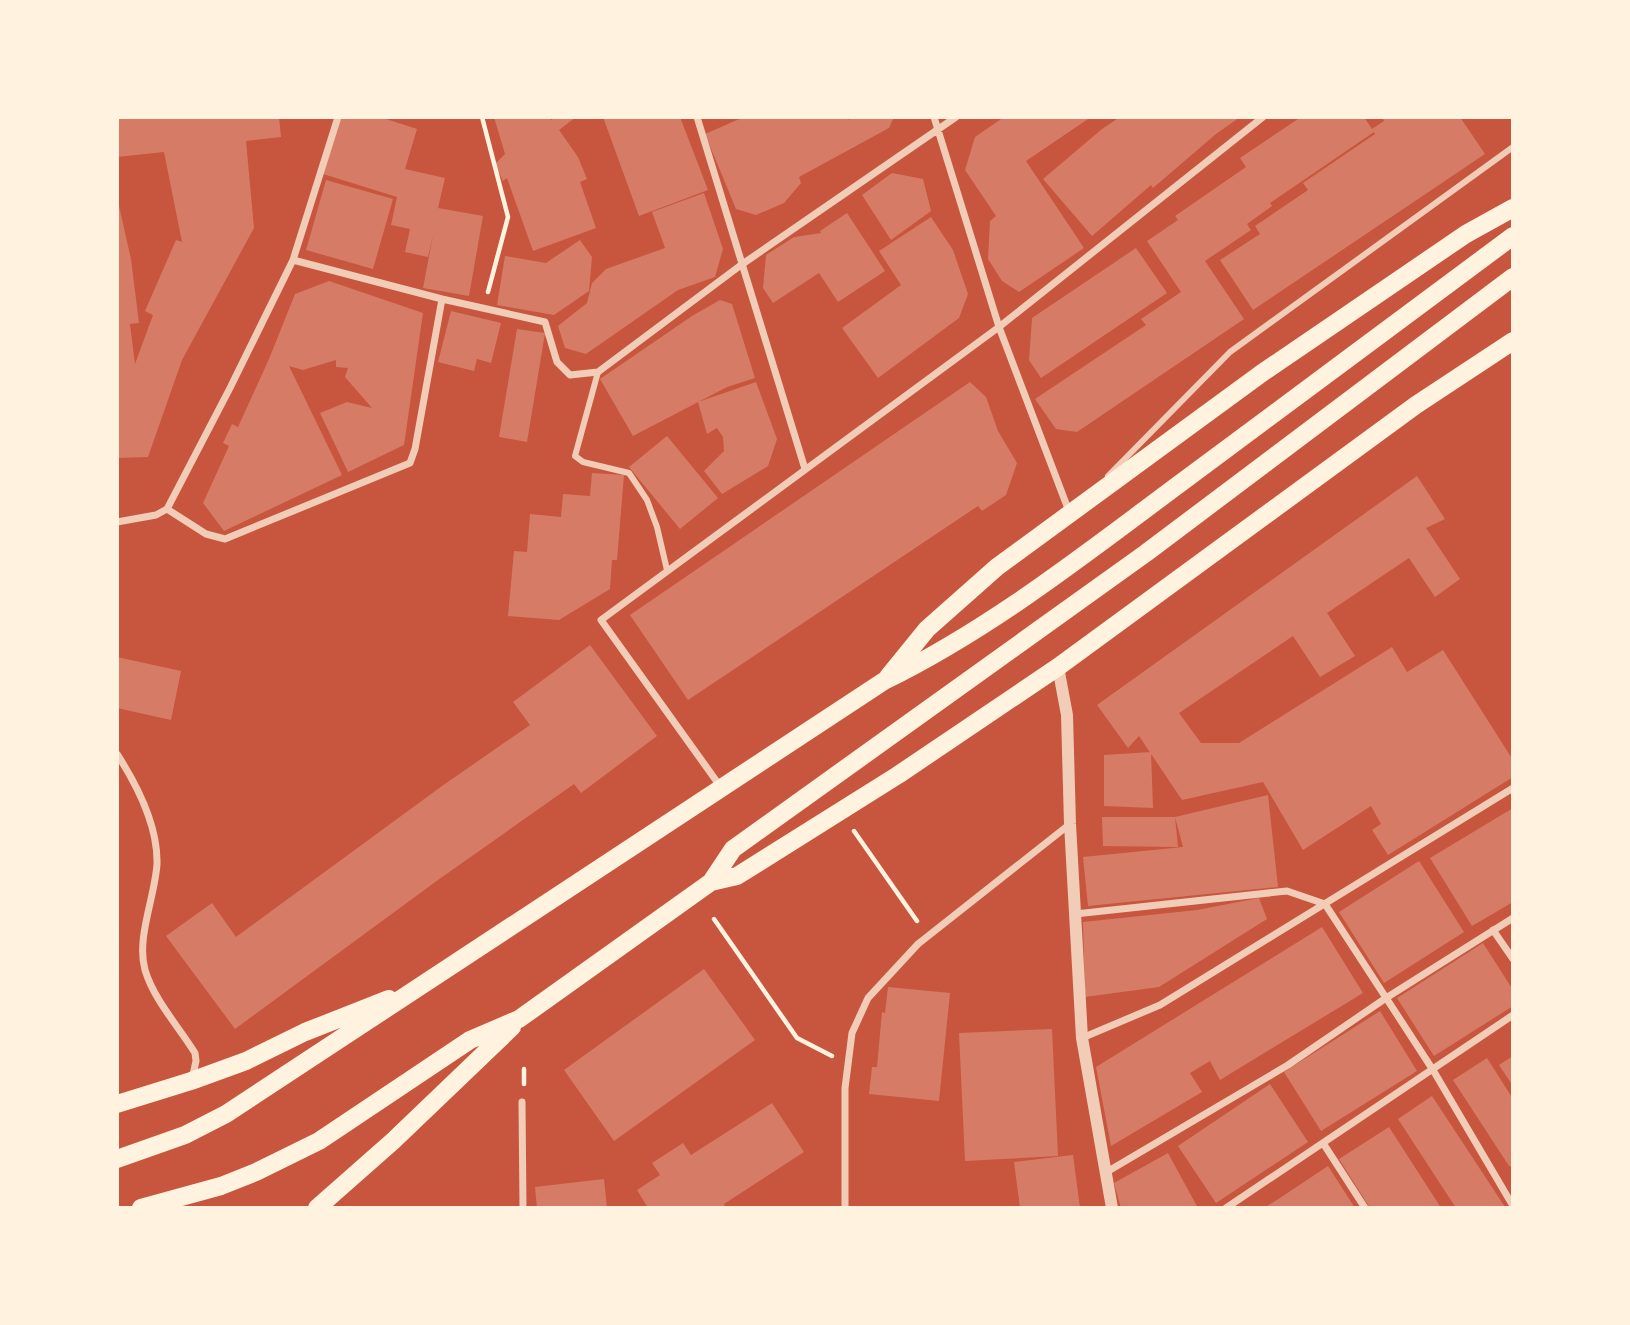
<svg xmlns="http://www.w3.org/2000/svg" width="1630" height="1325" font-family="Arial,sans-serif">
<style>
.building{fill:#d67c66}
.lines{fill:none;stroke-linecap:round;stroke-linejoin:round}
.path{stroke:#fff3e0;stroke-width:4.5}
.pedestrian{stroke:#f1ccb7;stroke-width:6}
.minor{stroke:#f1ccb7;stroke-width:7}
.tertiary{stroke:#f1ccb7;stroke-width:12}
.primary{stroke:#fff3e0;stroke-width:18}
</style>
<rect width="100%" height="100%" fill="#c8553d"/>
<path class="building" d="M 117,117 L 279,117 L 281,137 L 246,141 L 254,228 L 182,360 L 148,457 L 117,458 L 117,197 L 131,259 L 139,323 L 130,324 L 135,364 L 153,315 L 145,311 L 176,240 L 182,242 L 164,152 L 117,157 Z
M 341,117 L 380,117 L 417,129 L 405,169 L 445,178 L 438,208 L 483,216 L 469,296 L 423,288 L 433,235 L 428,257 L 405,252 L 410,229 L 391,225 L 397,197 L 323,174 Z
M 494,117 L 550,117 L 551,120 L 556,117 L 576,117 L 559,130 L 578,157 L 587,179 L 580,182 L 596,228 L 533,251 L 507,178 L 503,181 L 495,164 L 505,154 Z
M 603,117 L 680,117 L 708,190 L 639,216 Z
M 744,117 L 848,117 L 849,120 L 853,117 L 894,117 L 889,128 L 799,177 L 801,183 L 784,203 L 756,215 L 736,209 L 705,134 Z
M 1004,117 L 1091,117 L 1026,161 L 1084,248 L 1019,292 L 1002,281 L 988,259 L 990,221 L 996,216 L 965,170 L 975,137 Z
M 1120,117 L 1240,117 L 1216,134 L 1153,188 L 1151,185 L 1092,236 L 1043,179 L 1102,129 Z
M 1301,117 L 1364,117 L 1372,129 L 1384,121 L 1382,117 L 1460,117 L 1485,154 L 1253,310 L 1220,260 L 1260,234 L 1255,226 L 1308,190 L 1303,183 L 1375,134 L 1374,132 L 1270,203 L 1272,206 L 1247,224 L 1251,230 L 1205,261 L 1244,319 L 1077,432 L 1056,429 L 1035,399 L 1146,325 L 1141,319 L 1181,292 L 1147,241 L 1178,220 L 1175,216 L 1246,167 L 1240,158 Z
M 892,173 L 923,179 L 931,211 L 891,240 L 862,195 Z
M 326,180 L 393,199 L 373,269 L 306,250 Z
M 704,193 L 723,249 L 715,277 L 678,290 L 586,354 L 565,348 L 558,326 L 587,303 L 592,283 L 606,269 L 665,248 L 652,212 Z
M 847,213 L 885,271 L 838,302 L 819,273 L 773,303 L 763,288 L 766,255 L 794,237 L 821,233 L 820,231 Z
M 931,217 L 953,250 L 968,294 L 959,318 L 878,378 L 842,328 L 901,285 L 879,251 Z
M 580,240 L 592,257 L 589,291 L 554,315 L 497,305 L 505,256 L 546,263 Z
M 1136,248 L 1167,293 L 1041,378 L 1029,360 L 1032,318 Z
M 329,281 L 423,313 L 404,445 L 348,472 L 320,413 L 347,402 L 372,408 L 345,377 L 348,368 L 336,367 L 336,360 L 303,370 L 289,366 L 342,475 L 224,531 L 203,503 L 229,446 L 223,443 L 232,424 L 238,427 L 269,359 L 295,294 Z
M 720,300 L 732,304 L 755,378 L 727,387 L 633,436 L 600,379 L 692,316 Z
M 451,311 L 501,323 L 491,363 L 477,359 L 474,371 L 438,362 Z
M 517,329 L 545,333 L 527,442 L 499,437 Z
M 756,382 L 777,439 L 768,466 L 722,494 L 704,471 L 724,451 L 723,437 L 717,428 L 707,434 L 698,402 Z
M 970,382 L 986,397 L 998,431 L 1017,463 L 1006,495 L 982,511 L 978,506 L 688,700 L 630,615 Z
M 667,436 L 718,498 L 680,529 L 629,467 Z
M 592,473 L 624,475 L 617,560 L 612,560 L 610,589 L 559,620 L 508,616 L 514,551 L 527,552 L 530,514 L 561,517 L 563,494 L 590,496 Z
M 1417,476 L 1445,519 L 1426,528 L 1460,579 L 1435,597 L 1409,558 L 1327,613 L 1355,656 L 1320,677 L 1293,636 L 1179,713 L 1201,743 L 1239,743 L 1392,647 L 1407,672 L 1443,650 L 1513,760 L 1513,777 L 1388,855 L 1372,830 L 1381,824 L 1371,806 L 1303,850 L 1263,782 L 1182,800 L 1139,736 L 1128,748 L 1097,705 Z
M 590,645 L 657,736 L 581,793 L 574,784 L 438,880 L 235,1029 L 166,936 L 212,903 L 236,937 L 442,786 L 530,725 L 513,702 Z
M 117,657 L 181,671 L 171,720 L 117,708 Z
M 1151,752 L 1153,808 L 1104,806 L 1104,755 Z
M 1268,795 L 1278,887 L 1088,906 L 1083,857 L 1183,847 L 1175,817 L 1178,847 L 1103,846 L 1102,817 L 1175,817 Z
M 1513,808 L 1513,902 L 1472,926 L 1430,858 Z
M 1419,861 L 1464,932 L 1384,983 L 1339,912 Z
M 1259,898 L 1267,919 L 1159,987 L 1085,997 L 1083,922 L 1197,910 Z
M 1322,927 L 1363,993 L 1220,1080 L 1210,1061 L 1190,1073 L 1202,1092 L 1111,1146 L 1096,1067 Z
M 1483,943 L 1513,990 L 1513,1006 L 1434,1056 L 1397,998 Z
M 704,969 L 755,1040 L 614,1141 L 564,1070 Z
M 888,987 L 950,993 L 939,1101 L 869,1094 L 872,1067 L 877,1067 L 882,1012 L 885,1013 Z
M 1380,1011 L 1417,1071 L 1321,1131 L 1284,1072 Z
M 1052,1029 L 1058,1156 L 965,1161 L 959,1033 Z
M 1513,1056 L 1513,1086 L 1499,1065 Z
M 1487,1058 L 1513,1099 L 1513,1167 L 1509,1166 L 1453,1080 Z
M 1270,1084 L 1308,1142 L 1216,1203 L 1178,1146 Z
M 1432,1096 L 1505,1207 L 1504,1208 L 1456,1208 L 1398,1119 Z
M 772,1103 L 804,1152 L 724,1204 L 726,1208 L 648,1208 L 637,1190 L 660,1175 L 652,1163 L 683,1143 L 691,1155 Z
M 1389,1127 L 1436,1200 L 1441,1208 L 1370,1208 L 1339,1159 Z
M 1168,1153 L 1198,1208 L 1121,1208 L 1114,1183 Z
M 1073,1155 L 1080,1208 L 1020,1208 L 1014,1162 Z
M 1328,1166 L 1355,1208 L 1264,1208 L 1283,1196 Z
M 604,1179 L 607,1208 L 537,1208 L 535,1187 Z"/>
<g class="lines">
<path class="path" d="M 482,117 L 508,217 L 488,292
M 854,831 L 917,921
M 714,919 L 797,1038 L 832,1056
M 524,1084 L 524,1069"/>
<path class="pedestrian" d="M 598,372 L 575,456 L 583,462 L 629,473 L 647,500 L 657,527 L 667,570
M 1108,476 L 1230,352 L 1513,147"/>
<path class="minor" d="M 697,117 L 805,469
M 934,117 L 999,327 L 1070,514
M 293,260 L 442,299 L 545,322 L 557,362 L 570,375 L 598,372 L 741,265 L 956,117
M 167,509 L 206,534 L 225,539 L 410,463 L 415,449 L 442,299
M 167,509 L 230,388 L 293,260 L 338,117
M 117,522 L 156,515 L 167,509
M 117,754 C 137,785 158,827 157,864 C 155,897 136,938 145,970 C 154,1000 179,1027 195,1053 L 196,1061 L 192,1079
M 720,786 L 601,620 L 999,327 L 1263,117
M 1075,914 L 1287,891 L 1325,904 L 1433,1070 L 1513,1206
M 1493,930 L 1513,959
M 1082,1038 L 1160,1005 L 1513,788
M 522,1102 L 523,1208
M 1323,1143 L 1365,1208
M 1105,1173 L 1288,1065 L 1386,998 L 1513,918
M 845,1208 L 845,1088 L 852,1033 L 868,998 L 918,944 L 1070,824
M 1226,1208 L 1513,1015"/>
<path class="tertiary" d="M 1058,667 L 1067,715 L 1070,824 L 1082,1038 L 1112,1208"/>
<path class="primary" d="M 888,677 L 927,629 L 997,567 L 1262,373 L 1466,234 L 1513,208
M 711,882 L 737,876 L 898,775 L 1058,667 L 1416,405 L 1513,341
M 117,1104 L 191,1081 L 246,1061 L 305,1032 L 389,999
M 117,1159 L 185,1135 L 226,1114 L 884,681 C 992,628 1085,554 1182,482 C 1292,400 1403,318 1513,236
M 141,1208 L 221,1186 L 256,1172 L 319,1141 L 470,1040 L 519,1019 L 711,882 L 733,849 L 1146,553 L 1513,277
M 317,1208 L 393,1141 L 512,1027"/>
</g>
<rect width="1630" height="1325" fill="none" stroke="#fff3e0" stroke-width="238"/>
</svg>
